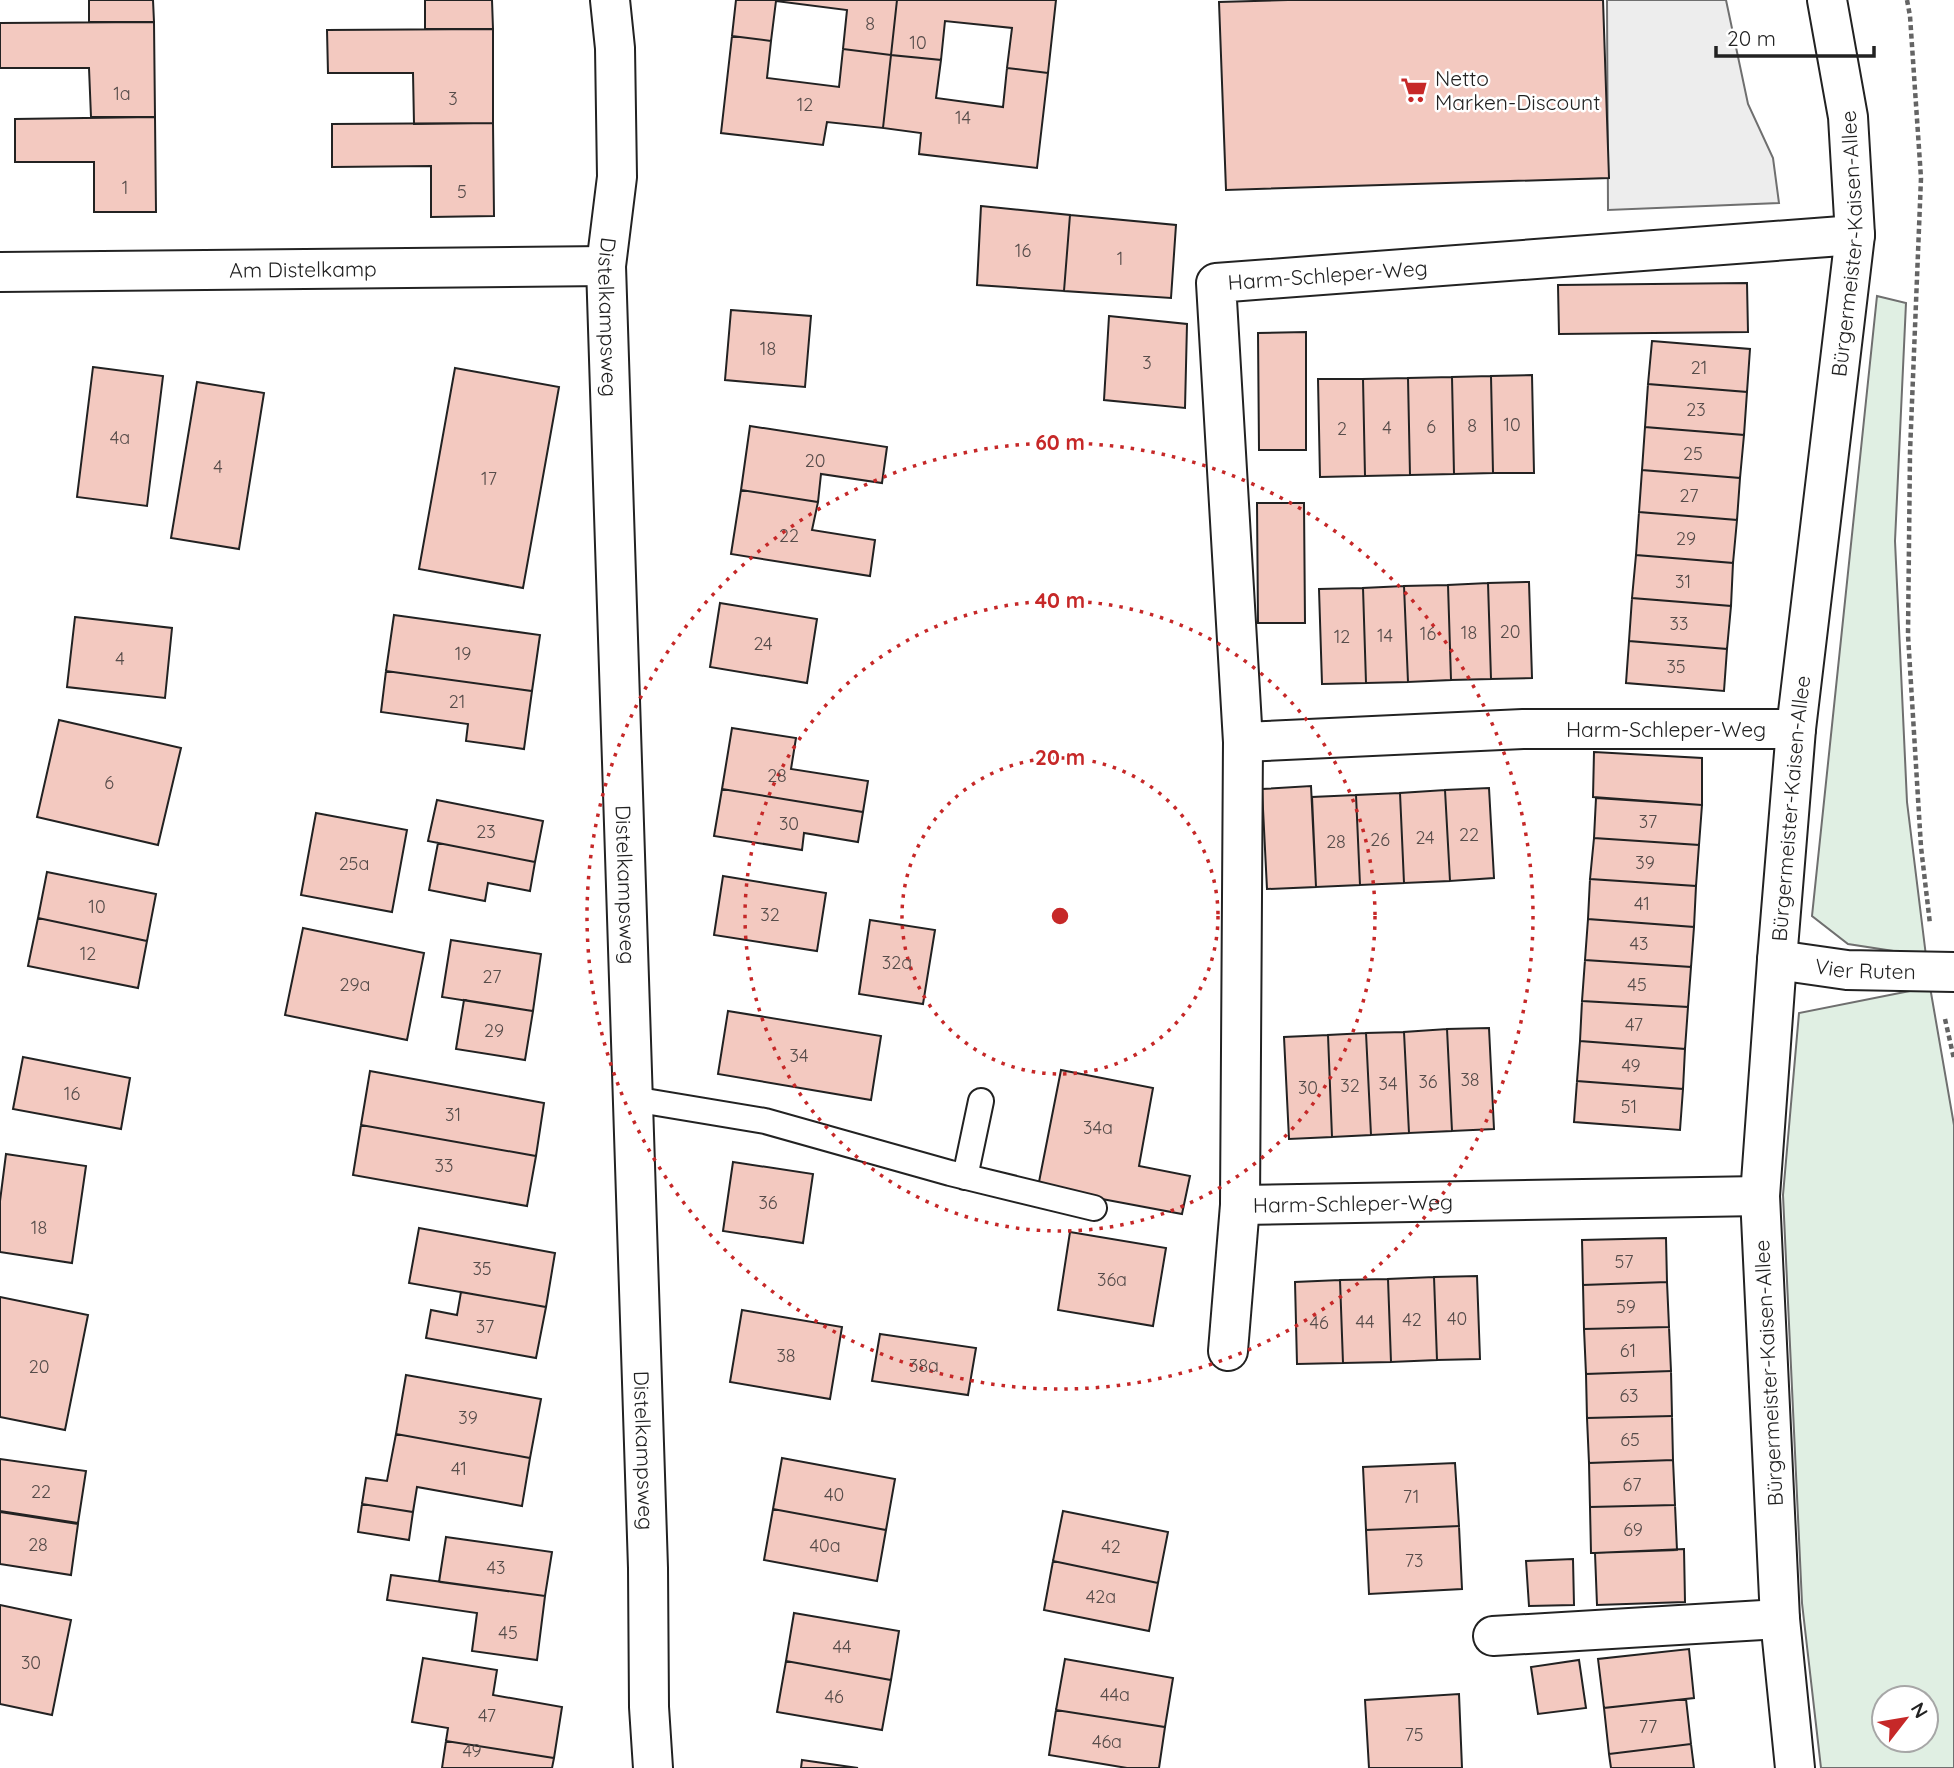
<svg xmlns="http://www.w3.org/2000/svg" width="1954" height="1768" font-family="Quicksand,sans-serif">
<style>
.green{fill:#e0efe3;stroke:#6f6f6f;stroke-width:2;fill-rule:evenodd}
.parking{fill:#ededed;stroke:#6f6f6f;stroke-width:2}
.building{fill:#f3c9c0;stroke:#222;stroke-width:2}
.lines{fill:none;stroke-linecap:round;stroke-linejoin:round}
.lane-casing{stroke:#222;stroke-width:28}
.street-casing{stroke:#222;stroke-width:42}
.path{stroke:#646464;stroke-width:4.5;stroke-dasharray:5 3.5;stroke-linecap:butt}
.lane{stroke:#fff;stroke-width:24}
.street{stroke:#fff;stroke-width:38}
.ring{fill:none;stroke:#c62828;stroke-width:3.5;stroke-dasharray:3.5 7}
.labels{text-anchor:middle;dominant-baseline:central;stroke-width:5;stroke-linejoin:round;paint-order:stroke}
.number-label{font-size:18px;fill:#564c4a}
.poi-label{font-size:21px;fill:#222;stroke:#fff;text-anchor:start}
.street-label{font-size:21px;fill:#222;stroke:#fff}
.centre{fill:#c62828;stroke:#fff;stroke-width:3.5}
.ring-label{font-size:21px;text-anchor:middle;font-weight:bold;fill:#c62828;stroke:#fff;stroke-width:5;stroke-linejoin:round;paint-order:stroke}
</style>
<rect width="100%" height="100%" fill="#fff"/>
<path class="green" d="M 1877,296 L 1906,303 L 1895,541 L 1907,802 L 1926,956 L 1848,944 L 1812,916 Z
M 1930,987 L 1954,1125 L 1954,1768 L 1821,1768 L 1802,1603 L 1783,1195 L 1799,1013 ZM 1884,1698 L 1926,1698 L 1926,1740 L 1884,1740 Z"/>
<path class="parking" d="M 1607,0 L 1726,0 L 1748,104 L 1773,158 L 1779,203 L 1608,210 Z"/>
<path class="building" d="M 89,0 L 153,0 L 154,22 L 89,22 Z
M 425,0 L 492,0 L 493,29 L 425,29 Z
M 736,0 L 897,0 L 891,55 L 843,49 L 847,10 L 776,1 L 771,41 L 732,36 Z
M 897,0 L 1056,0 L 1048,73 L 1007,68 L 1012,28 L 945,21 L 941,60 L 891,55 Z
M 1288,0 L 1603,0 L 1609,178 L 1226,190 L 1219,2 Z
M 154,22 L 155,117 L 91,117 L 89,68 L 0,68 L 0,23 Z
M 493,29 L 493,123 L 414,124 L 413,73 L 328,73 L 327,30 Z
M 732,36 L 771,41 L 767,78 L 839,87 L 843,49 L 891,55 L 883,128 L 827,122 L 823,145 L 721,133 Z
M 891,55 L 941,60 L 936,98 L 1003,107 L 1007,68 L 1048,73 L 1037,168 L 919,154 L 921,133 L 883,128 Z
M 155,117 L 156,212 L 94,212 L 94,162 L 15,162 L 15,119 Z
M 493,123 L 494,216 L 431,217 L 431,166 L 332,167 L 332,124 Z
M 981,206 L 1070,215 L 1064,291 L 977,285 Z
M 1070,215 L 1176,225 L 1171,298 L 1064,291 Z
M 1747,283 L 1748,332 L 1559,334 L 1558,285 Z
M 731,310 L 811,316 L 805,387 L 725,380 Z
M 1109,316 L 1187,324 L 1185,408 L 1104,400 Z
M 1306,332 L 1306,450 L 1259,450 L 1258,333 Z
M 1652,341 L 1750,349 L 1747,392 L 1648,384 Z
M 93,367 L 163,376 L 147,506 L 77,497 Z
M 455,368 L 559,387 L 523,588 L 419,569 Z
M 1532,375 L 1534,473 L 1493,473 L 1491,376 Z
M 1491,376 L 1493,473 L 1454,474 L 1452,377 Z
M 1452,377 L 1454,474 L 1410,475 L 1408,378 Z
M 1408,378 L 1410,475 L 1365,476 L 1363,379 Z
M 1318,379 L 1363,379 L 1365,476 L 1320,477 Z
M 197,382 L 264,393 L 239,549 L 171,538 Z
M 1648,384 L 1747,392 L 1744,435 L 1645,427 Z
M 750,426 L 887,447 L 882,483 L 821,474 L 818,502 L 741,490 Z
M 1645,427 L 1744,435 L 1740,478 L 1642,470 Z
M 1642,470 L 1740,478 L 1737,520 L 1639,512 Z
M 741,490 L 818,502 L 812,530 L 875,540 L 870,576 L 731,554 Z
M 1257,503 L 1304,503 L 1305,623 L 1258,623 Z
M 1639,512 L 1737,520 L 1733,563 L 1636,555 Z
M 1636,555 L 1733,563 L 1731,606 L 1632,598 Z
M 1529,582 L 1532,678 L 1491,679 L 1488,583 Z
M 1488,583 L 1491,679 L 1451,680 L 1448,585 Z
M 1448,585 L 1451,680 L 1408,682 L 1404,586 Z
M 1404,586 L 1408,682 L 1366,683 L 1363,588 Z
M 1363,588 L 1366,683 L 1322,684 L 1319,589 Z
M 1632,598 L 1731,606 L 1727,649 L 1629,641 Z
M 720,603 L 817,619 L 807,683 L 710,667 Z
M 394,615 L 540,635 L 532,691 L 386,671 Z
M 75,617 L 172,628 L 165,698 L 67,687 Z
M 1629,641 L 1727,649 L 1724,691 L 1626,683 Z
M 386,671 L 532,691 L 524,749 L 466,741 L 468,724 L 381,712 Z
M 59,720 L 181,748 L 158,845 L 37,817 Z
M 732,728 L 796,738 L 791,769 L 868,781 L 863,812 L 722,789 Z
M 1594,752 L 1702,758 L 1702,805 L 1593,797 Z
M 1311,786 L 1316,887 L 1267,889 L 1262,789 Z
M 1489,788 L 1494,878 L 1450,881 L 1445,790 Z
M 722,789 L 863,812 L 858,842 L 804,833 L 802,850 L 714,836 Z
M 1445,790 L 1450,881 L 1404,883 L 1400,793 Z
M 1400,793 L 1404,883 L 1360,885 L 1356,795 Z
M 1356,795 L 1360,885 L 1316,887 L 1312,797 Z
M 1596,798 L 1702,805 L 1699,845 L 1594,838 Z
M 437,800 L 543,821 L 535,862 L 428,841 Z
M 316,813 L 407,830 L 392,912 L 301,895 Z
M 1594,838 L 1699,845 L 1696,886 L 1590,879 Z
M 438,843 L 535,862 L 530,891 L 488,883 L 485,901 L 429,890 Z
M 47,872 L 156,894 L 147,941 L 38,918 Z
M 723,876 L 826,893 L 817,951 L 714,935 Z
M 1590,879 L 1696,886 L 1694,927 L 1588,919 Z
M 38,918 L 147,941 L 138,988 L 28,966 Z
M 1588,919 L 1694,927 L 1691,967 L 1585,960 Z
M 870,920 L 935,930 L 923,1004 L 859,994 Z
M 303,928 L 424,953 L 407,1040 L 285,1015 Z
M 451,940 L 541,954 L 533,1011 L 442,997 Z
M 1585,960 L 1691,967 L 1688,1007 L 1582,1001 Z
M 464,1000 L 533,1011 L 525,1060 L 456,1049 Z
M 1582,1001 L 1688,1007 L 1685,1049 L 1580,1041 Z
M 728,1011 L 881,1036 L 871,1100 L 718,1074 Z
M 1489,1028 L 1494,1129 L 1452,1131 L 1447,1029 Z
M 1447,1029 L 1452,1131 L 1409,1133 L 1404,1032 Z
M 1404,1032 L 1409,1133 L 1371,1135 L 1366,1033 Z
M 1366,1033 L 1371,1135 L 1332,1137 L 1328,1035 Z
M 1328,1035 L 1332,1137 L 1289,1139 L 1284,1037 Z
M 1580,1041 L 1685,1049 L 1683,1089 L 1577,1081 Z
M 23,1057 L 130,1078 L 121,1129 L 13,1109 Z
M 1061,1070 L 1153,1088 L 1139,1166 L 1190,1176 L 1182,1214 L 1038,1187 Z
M 370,1071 L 544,1103 L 536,1156 L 361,1125 Z
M 1577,1081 L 1683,1089 L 1680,1130 L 1574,1122 Z
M 361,1125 L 536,1156 L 527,1206 L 353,1175 Z
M 6,1154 L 86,1166 L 72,1263 L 0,1252 L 0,1201 Z
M 733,1162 L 813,1174 L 803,1243 L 723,1231 Z
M 419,1228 L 555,1253 L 546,1307 L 409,1283 Z
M 1070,1232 L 1166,1248 L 1153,1326 L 1058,1310 Z
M 1666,1238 L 1667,1282 L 1583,1285 L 1582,1240 Z
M 1477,1276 L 1480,1359 L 1437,1360 L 1434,1277 Z
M 1434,1277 L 1437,1360 L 1391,1362 L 1388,1279 Z
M 1388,1279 L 1391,1362 L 1343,1363 L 1340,1280 Z
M 1340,1280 L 1343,1363 L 1297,1364 L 1295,1282 Z
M 1667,1282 L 1669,1327 L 1584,1329 L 1583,1285 Z
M 461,1292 L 546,1307 L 536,1358 L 426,1338 L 431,1310 L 457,1315 Z
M 0,1297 L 88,1315 L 65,1430 L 0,1417 Z
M 742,1310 L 842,1327 L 830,1399 L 730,1382 Z
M 1669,1327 L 1671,1371 L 1586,1374 L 1584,1329 Z
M 880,1334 L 976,1348 L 968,1395 L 872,1381 Z
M 1671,1371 L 1672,1416 L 1587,1418 L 1586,1374 Z
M 406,1375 L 541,1399 L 530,1458 L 396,1434 Z
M 1672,1416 L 1673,1460 L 1589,1463 L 1587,1418 Z
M 396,1434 L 530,1458 L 522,1506 L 417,1487 L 413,1512 L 362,1504 L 366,1478 L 387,1481 Z
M 782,1458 L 895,1479 L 886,1530 L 773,1509 Z
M 0,1459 L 86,1471 L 78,1523 L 0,1511 Z
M 1673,1460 L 1675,1505 L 1590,1507 L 1589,1463 Z
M 1455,1463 L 1459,1526 L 1366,1530 L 1363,1467 Z
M 362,1504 L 413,1512 L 409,1540 L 358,1532 Z
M 1675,1505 L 1677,1550 L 1591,1553 L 1590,1507 Z
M 773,1509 L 886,1530 L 877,1581 L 764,1560 Z
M 1063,1511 L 1168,1532 L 1158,1583 L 1053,1561 Z
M 0,1512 L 78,1524 L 71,1575 L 0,1564 Z
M 1459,1526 L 1462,1589 L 1369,1594 L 1366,1530 Z
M 446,1537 L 552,1552 L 545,1596 L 439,1582 Z
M 1684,1549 L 1685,1602 L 1597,1605 L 1595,1553 Z
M 1573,1559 L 1574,1605 L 1529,1606 L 1526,1561 Z
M 1053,1561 L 1158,1583 L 1149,1631 L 1044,1610 Z
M 391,1575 L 545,1596 L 537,1660 L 472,1651 L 477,1613 L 387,1600 Z
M 0,1605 L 71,1620 L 52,1715 L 0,1704 Z
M 794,1613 L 899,1631 L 891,1680 L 786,1661 Z
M 1689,1649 L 1694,1698 L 1604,1708 L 1598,1659 Z
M 423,1658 L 497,1670 L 493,1695 L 562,1707 L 554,1758 L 446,1741 L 448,1728 L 412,1722 Z
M 1065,1659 L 1173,1678 L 1165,1727 L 1056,1710 Z
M 1579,1660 L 1586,1708 L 1538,1714 L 1531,1667 Z
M 786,1661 L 891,1680 L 882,1730 L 777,1712 Z
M 1459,1694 L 1462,1768 L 1369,1768 L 1365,1700 Z
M 1686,1699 L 1691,1744 L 1609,1754 L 1604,1708 Z
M 1056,1710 L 1165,1727 L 1159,1768 L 1127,1768 L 1049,1755 Z
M 446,1741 L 554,1758 L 552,1768 L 442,1768 Z
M 1691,1744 L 1694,1768 L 1611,1768 L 1609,1754 Z
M 802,1760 L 858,1768 L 801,1768 Z"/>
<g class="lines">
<g class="lane-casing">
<path id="lane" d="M 633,1099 L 765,1121 L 950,1173 L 1094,1208
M 965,1177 L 981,1101"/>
</g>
<g class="street-casing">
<g id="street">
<path id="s1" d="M 610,0 L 615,48 L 617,177 L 606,266 L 648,1568 L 649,1707 L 653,1768"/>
<path id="s2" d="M 0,272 L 606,266"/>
<path id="s3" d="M 1796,729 L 1523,729 L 1243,742 L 1216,283 L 1855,235"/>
<path id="s4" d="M 1243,742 L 1240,1205 L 1760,1196"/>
<path id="s5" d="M 1777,960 L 1847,970 L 1954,972"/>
<path d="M 1228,1351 L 1240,1205"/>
<path d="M 1493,1636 L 1780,1619"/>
<path id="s6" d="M 1795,1768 L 1780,1619 L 1760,1196 L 1777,960 L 1796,729 L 1855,235 L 1848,117 L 1827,0"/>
</g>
</g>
<path class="path" d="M 1907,0 L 1910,16 L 1921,178 L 1910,452 L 1908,635 L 1921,847 L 1930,924
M 1945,1019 L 1954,1059"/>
<use href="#lane" class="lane"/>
<use href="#street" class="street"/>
</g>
<g class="ring">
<circle cx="1060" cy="916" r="158"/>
<circle cx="1060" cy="916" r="315"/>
<circle cx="1060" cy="916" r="473"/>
</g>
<defs>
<g id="supermarket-bare" transform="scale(2.1)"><path d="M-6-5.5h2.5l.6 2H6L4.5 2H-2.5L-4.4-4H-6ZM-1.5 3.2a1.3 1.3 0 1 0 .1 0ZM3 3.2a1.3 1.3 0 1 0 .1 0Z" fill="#c62828" stroke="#fff" stroke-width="2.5" paint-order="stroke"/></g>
</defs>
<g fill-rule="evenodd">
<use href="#supermarket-bare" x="1414" y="90"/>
</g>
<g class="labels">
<g class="number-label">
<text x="870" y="23">8</text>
<text x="918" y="42">10</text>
<text x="122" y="93">1a</text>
<text x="453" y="98">3</text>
<text x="805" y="104">12</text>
<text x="963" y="117">14</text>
<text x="125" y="187">1</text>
<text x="462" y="191">5</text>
<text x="1023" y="250">16</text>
<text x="1120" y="258">1</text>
<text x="768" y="348">18</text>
<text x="1147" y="362">3</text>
<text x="1699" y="367">21</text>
<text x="1696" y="409">23</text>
<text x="1512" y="424">10</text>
<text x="1472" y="425">8</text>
<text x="1431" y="426">6</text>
<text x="1387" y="427">4</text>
<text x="1342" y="428">2</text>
<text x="120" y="437">4a</text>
<text x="1693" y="453">25</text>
<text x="815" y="460">20</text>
<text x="218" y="466">4</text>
<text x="489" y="478">17</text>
<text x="1689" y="495">27</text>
<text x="789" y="535">22</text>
<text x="1686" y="538">29</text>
<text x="1683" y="581">31</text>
<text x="1679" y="623">33</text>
<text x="1510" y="631">20</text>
<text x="1469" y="632">18</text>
<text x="1428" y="633">16</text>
<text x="1385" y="635">14</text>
<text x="1342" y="636">12</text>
<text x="763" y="643">24</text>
<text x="463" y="653">19</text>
<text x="120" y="658">4</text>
<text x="1676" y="666">35</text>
<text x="457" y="701">21</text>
<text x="777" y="775">28</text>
<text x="109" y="782">6</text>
<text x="1648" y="821">37</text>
<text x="789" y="823">30</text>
<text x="486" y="831">23</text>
<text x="1469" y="834">22</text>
<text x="1425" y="837">24</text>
<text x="1380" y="839">26</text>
<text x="1336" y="841">28</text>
<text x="1645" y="862">39</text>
<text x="354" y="863">25a</text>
<text x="1642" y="903">41</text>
<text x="97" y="906">10</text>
<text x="770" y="914">32</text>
<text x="1639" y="943">43</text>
<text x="88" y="953">12</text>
<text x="897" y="962">32a</text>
<text x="492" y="976">27</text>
<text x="355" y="984">29a</text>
<text x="1637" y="984">45</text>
<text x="1634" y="1024">47</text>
<text x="494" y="1030">29</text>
<text x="799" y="1055">34</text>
<text x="1631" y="1065">49</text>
<text x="1470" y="1079">38</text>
<text x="1428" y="1081">36</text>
<text x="1388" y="1083">34</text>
<text x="1350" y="1085">32</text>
<text x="1308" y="1087">30</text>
<text x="72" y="1093">16</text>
<text x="1629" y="1106">51</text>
<text x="453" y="1114">31</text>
<text x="1098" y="1127">34a</text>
<text x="444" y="1165">33</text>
<text x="768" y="1202">36</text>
<text x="39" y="1227">18</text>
<text x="1624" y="1261">57</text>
<text x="482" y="1268">35</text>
<text x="1112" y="1279">36a</text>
<text x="1626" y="1306">59</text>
<text x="1457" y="1318">40</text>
<text x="1412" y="1319">42</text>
<text x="1365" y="1321">44</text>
<text x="1319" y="1322">46</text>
<text x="485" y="1326">37</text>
<text x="1628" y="1350">61</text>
<text x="786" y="1355">38</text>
<text x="924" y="1365">38a</text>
<text x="39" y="1366">20</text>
<text x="1629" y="1395">63</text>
<text x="468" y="1417">39</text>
<text x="1630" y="1439">65</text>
<text x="459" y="1468">41</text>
<text x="1632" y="1484">67</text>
<text x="41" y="1491">22</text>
<text x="834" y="1494">40</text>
<text x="1411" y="1496">71</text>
<text x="1633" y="1529">69</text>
<text x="38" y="1544">28</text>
<text x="825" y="1545">40a</text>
<text x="1111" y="1546">42</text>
<text x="1414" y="1560">73</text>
<text x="496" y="1567">43</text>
<text x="1101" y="1596">42a</text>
<text x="508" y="1632">45</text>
<text x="842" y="1646">44</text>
<text x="31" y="1662">30</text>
<text x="1115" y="1694">44a</text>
<text x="834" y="1696">46</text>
<text x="487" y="1715">47</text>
<text x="1648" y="1726">77</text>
<text x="1414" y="1734">75</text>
<text x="1107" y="1741">46a</text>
<text x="472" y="1750">49</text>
</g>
<g class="poi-label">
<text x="1435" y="78">Netto<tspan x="1435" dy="24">Marken-Discount</tspan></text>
</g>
<g class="street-label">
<text stroke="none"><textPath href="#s6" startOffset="1530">Bürgermeister-Kaisen-Allee</textPath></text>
<text stroke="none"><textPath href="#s2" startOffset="303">Am Distelkamp</textPath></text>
<text stroke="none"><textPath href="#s3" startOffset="1125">Harm-Schleper-Weg</textPath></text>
<text stroke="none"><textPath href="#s1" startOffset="318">Distelkampsweg</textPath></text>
<text x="1666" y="729">Harm-Schleper-Weg</text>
<text stroke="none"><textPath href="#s6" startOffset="962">Bürgermeister-Kaisen-Allee</textPath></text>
<text stroke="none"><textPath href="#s1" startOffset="886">Distelkampsweg</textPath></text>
<text stroke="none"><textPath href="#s5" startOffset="89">Vier Ruten</textPath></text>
<text stroke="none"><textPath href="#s4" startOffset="576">Harm-Schleper-Weg</textPath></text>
<text transform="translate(1768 1373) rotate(-93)">Bürgermeister-Kaisen-Allee</text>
<text stroke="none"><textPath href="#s1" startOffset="1452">Distelkampsweg</textPath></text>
</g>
</g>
<circle cx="1060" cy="916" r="10" class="centre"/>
<g class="ring-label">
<text x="1060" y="450">60 m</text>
<text x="1060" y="608">40 m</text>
<text x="1060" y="765">20 m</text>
</g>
<g transform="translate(1905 1719) rotate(59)"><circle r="33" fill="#ffffff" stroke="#a7a7a7" stroke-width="2"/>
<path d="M0-5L12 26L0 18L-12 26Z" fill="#c62828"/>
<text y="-10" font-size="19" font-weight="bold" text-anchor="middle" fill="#222222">N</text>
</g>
<path d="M1716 46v10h158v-10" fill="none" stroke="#222222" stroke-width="3.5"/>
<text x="1727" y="46" font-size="21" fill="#222222" stroke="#ffffff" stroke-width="5" paint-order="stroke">20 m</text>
</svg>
